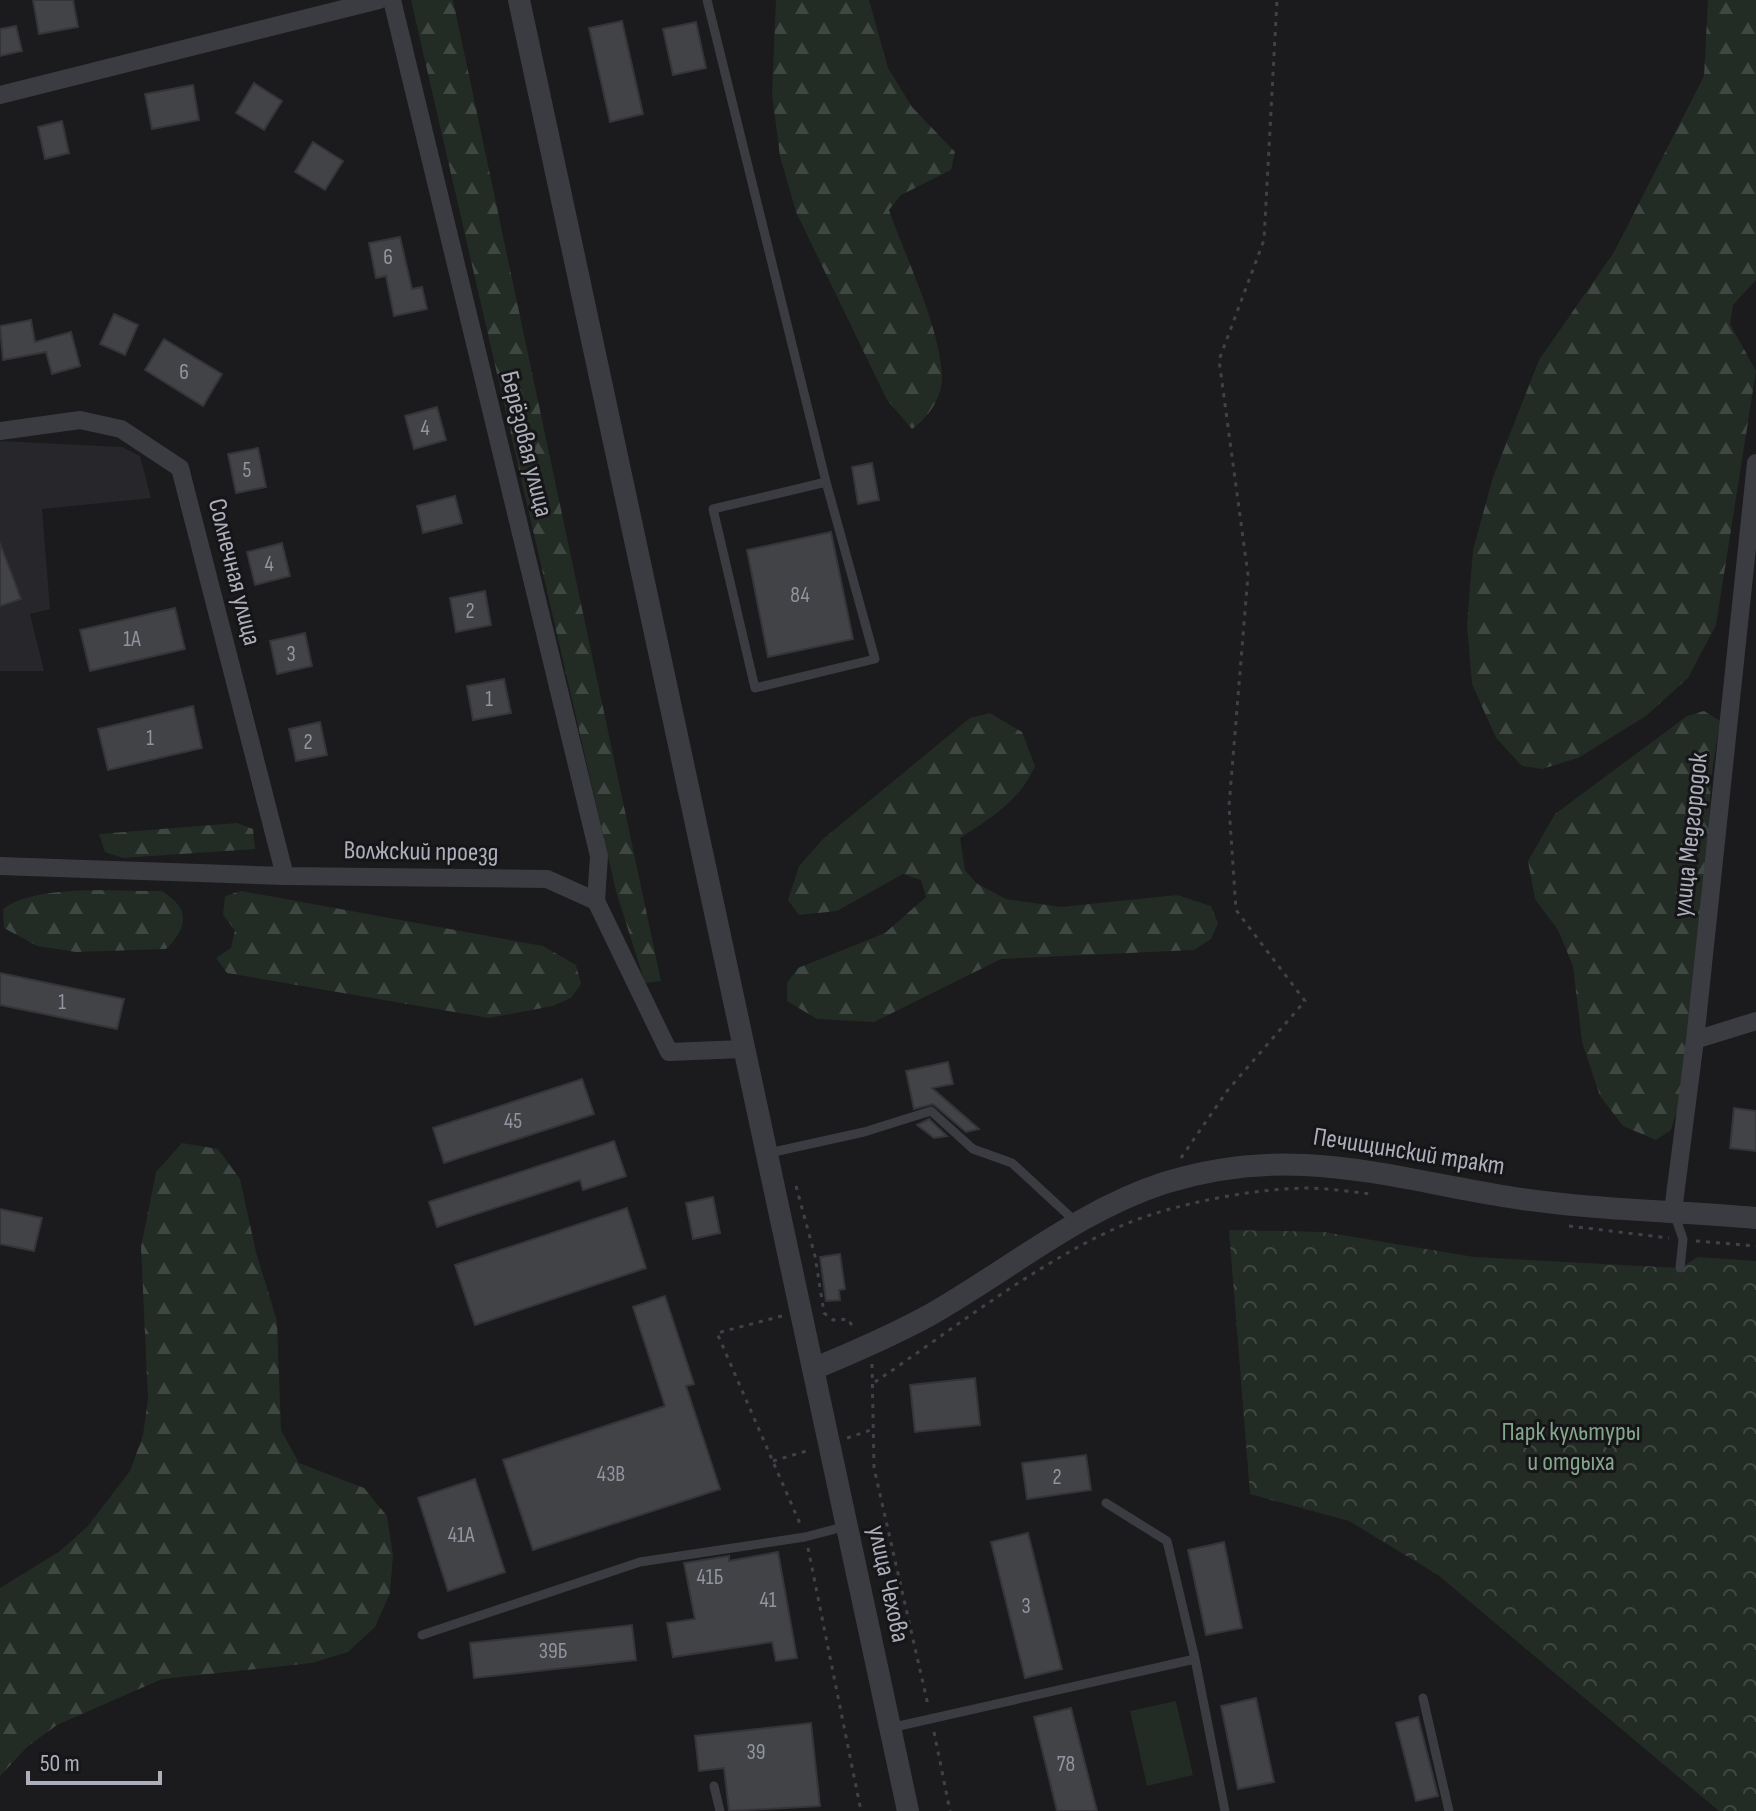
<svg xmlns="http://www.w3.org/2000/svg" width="1756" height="1811" font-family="'Sofia Sans Condensed',sans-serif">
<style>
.built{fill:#27262a}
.grass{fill:#222b24}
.forest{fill:url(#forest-firs)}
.park{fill:url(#park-crowns)}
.building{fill:#424347;stroke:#353439;stroke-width:2}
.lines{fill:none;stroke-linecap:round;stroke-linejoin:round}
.path{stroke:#414249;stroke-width:3;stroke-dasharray:4 6;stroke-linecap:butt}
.service{stroke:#3b3c42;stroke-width:9}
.minor{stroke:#3b3c42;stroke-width:18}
.tertiary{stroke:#3b3c42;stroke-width:22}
.labels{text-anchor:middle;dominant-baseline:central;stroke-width:6;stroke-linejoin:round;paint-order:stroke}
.number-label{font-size:22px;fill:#92959f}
.street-label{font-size:26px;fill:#adb0bc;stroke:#161518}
.park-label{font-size:26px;fill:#84a78b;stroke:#161518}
</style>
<defs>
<pattern id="forest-firs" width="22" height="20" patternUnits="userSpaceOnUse" patternTransform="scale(2)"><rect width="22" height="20" fill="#222b24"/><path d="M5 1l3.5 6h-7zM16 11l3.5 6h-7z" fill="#3f4742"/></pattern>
<pattern id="park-crowns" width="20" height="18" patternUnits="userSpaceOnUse" patternTransform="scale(2)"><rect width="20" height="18" fill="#222b24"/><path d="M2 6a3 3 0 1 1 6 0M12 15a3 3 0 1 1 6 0" fill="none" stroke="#3f4742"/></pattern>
</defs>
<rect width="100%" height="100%" fill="#1b1a1d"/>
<path class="built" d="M 0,441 L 122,447 L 140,456 L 151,498 L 42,509 L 50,609 L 30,614 L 44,671 L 0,671 Z"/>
<path class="grass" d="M 1176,1701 L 1193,1775 L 1147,1786 L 1130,1711 Z"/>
<path class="forest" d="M 411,0 L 453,0 L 661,981 L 645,983 L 616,891 Z
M 776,0 L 869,0 L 888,68 L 912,107 L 955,152 L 951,170 L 901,195 L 889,210 C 905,256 941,329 942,377 C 942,398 928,418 912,429 L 887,400 L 796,212 L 780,156 L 772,94 Z
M 1708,0 L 1756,0 L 1756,280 L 1733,305 L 1730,324 L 1756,371 L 1716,625 L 1688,678 L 1646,716 L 1578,758 L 1542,769 L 1522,766 L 1496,738 L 1472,684 L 1467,625 L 1473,550 L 1493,477 L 1539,360 L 1614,252 L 1704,76 Z
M 1704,711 L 1720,721 L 1711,778 L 1706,905 L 1682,1095 L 1671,1130 L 1656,1140 L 1623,1126 L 1600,1096 L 1582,1042 L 1573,966 L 1558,930 L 1535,899 L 1528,861 L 1555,814 L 1687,716 Z
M 990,713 L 1022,732 L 1035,766 C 1021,800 990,819 960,838 L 965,870 L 976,883 L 1006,899 L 1061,907 L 1177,895 L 1211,906 L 1218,923 L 1211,939 L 1194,950 L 1001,959 L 874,1022 L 817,1019 L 787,1001 L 787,983 L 798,968 L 885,933 L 926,897 L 921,880 L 903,874 L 837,911 L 799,915 L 788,900 L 799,866 L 823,839 L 970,718 Z
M 237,823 L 253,829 L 255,849 L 123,858 L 105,852 L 99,834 Z
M 162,891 C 190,909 189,926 166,949 L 76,952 L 37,946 L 4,928 L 3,909 C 39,883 118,892 162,891 Z
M 241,891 L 543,946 L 576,965 L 581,984 L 571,998 L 553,1006 L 489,1018 L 227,973 L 216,958 L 231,948 L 235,930 L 223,915 L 225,896 Z
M 182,1143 L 218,1149 L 240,1179 L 256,1252 L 277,1321 L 281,1430 L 299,1463 L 364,1488 L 387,1516 L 393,1555 L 390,1593 L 375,1627 L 348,1652 L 312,1663 L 162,1679 L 57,1725 L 27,1747 L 0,1776 L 0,1588 L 60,1551 L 87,1527 L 130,1471 L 143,1435 L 148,1399 L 141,1247 L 156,1172 Z"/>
<path class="park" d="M 1229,1230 L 1324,1232 L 1474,1257 L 1680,1268 L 1698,1257 L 1756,1261 L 1756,1811 L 1719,1811 L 1438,1575 L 1349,1521 L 1250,1494 Z"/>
<path class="building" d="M 33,0 L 73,0 L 78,27 L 39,34 Z
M 622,21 L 643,114 L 610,122 L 589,28 Z
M 696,22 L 706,68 L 673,75 L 663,29 Z
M 16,26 L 22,51 L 0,56 L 0,29 Z
M 254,83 L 282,101 L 264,130 L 236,113 Z
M 193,85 L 199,120 L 152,129 L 145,94 Z
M 62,121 L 69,153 L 45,159 L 38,127 Z
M 313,142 L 343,161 L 325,190 L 295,172 Z
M 400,237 L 412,289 L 422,287 L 427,309 L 394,316 L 386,276 L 376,278 L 369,243 Z
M 114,314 L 138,325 L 125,355 L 100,344 Z
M 31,320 L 35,342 L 71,332 L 80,366 L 52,374 L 46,352 L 3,360 L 0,326 Z
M 164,339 L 222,374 L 203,406 L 145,370 Z
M 437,407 L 446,440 L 414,449 L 405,416 Z
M 258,448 L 266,487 L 236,493 L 228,454 Z
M 872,463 L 879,500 L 858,504 L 852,467 Z
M 455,496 L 462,523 L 423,533 L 417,506 Z
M 831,532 L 853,639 L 768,657 L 747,550 Z
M 0,543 L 21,599 L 0,606 Z
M 282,543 L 290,576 L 255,585 L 247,552 Z
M 485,591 L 491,625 L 456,632 L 450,598 Z
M 175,608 L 185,649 L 90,671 L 80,630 Z
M 305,633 L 312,666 L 277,674 L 270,641 Z
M 504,679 L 511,713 L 473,720 L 467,686 Z
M 193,706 L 202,748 L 108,770 L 98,729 Z
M 320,722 L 327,755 L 296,761 L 289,729 Z
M 0,973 L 124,999 L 117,1029 L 0,1005 Z
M 948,1062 L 953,1084 L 932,1088 L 979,1129 L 966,1132 L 933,1104 L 914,1109 L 906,1071 Z
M 582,1079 L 594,1114 L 444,1163 L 433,1128 Z
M 1734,1108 L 1756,1111 L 1756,1151 L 1730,1148 Z
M 929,1119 L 947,1136 L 934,1138 L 917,1125 Z
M 614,1141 L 626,1176 L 583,1190 L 580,1180 L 437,1227 L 429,1202 Z
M 713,1197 L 720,1233 L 693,1239 L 686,1203 Z
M 627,1208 L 646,1268 L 475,1325 L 455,1265 Z
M 0,1209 L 42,1218 L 34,1251 L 0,1244 Z
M 840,1254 L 845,1289 L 839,1290 L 840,1300 L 826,1301 L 820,1257 Z
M 665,1296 L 694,1384 L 686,1386 L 720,1489 L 533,1550 L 503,1460 L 665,1406 L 633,1307 Z
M 975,1378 L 980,1425 L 915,1432 L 910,1385 Z
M 1086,1455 L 1091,1490 L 1027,1499 L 1022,1463 Z
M 475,1479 L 505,1572 L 448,1591 L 418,1498 Z
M 1028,1533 L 1062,1669 L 1025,1678 L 991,1542 Z
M 1224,1542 L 1242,1628 L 1206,1635 L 1188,1550 Z
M 778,1552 L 797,1658 L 776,1661 L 772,1642 L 673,1657 L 667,1623 L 695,1619 L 684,1563 L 729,1556 L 729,1561 Z
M 632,1625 L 636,1660 L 474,1678 L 470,1643 Z
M 1256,1698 L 1274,1782 L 1238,1789 L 1221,1706 Z
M 1071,1708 L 1097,1811 L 1057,1811 L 1034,1717 Z
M 1418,1717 L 1438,1796 L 1416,1801 L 1396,1723 Z
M 811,1723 L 820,1806 L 729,1811 L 724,1768 L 699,1771 L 695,1736 Z"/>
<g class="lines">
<path class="path" d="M 1181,1158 L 1227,1091 L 1305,1001 L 1236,910 L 1229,806 L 1248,575 L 1219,360 L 1264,240 L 1277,0
M 796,1186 L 815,1256 L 824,1313 L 833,1320 L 848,1319 L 854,1329
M 1569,1226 L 1669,1238
M 1696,1241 L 1756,1246
M 782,1316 L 717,1333 L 801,1526
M 872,1364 L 874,1468 L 928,1705
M 875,1382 C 954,1329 1060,1244 1150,1215 C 1197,1200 1256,1189 1306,1188 C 1328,1188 1351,1192 1372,1194
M 847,1438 L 874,1429
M 773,1461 L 810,1450
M 808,1548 L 861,1811
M 934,1732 L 950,1811"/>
<path class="service" d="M 707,0 L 826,482 L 875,659 L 755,688 L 713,509 L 826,482
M 769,1153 L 864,1132 L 931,1111 L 973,1149 L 1012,1163 L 1076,1222
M 1674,1213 L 1683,1239 L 1680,1268
M 1106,1503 L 1167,1541 L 1195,1659
M 422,1635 L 640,1562 L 805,1537 L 847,1526
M 1423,1698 L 1449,1811
M 890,1728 L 1195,1659 L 1225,1811
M 714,1786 L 720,1811"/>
<path class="minor" d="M 392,0 L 599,856 L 596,901
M 0,95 L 379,0
M 0,431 L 80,420 L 121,429 L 180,468 L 285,876
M 0,866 L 285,876 L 547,879 L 596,901 L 669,1052 L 743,1049
M 1695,1040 L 1756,1021
M 1673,1211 L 1695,1040 L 1756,463"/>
<path class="tertiary" d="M 519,0 L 908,1811
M 813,1369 C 852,1353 891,1336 928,1316 C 1006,1272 1078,1211 1164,1183 C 1291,1143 1385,1177 1509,1197 C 1591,1210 1674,1211 1756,1218"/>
</g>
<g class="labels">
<g class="number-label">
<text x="388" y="257">6</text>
<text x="184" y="372">6</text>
<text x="425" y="428">4</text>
<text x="247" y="470">5</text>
<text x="269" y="564">4</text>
<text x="800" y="595">84</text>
<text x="470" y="611">2</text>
<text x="132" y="639">1А</text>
<text x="291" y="654">3</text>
<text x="489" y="699">1</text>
<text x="150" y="738">1</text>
<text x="308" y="742">2</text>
<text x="62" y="1002">1</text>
<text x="513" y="1121">45</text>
<text x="611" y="1474">43В</text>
<text x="1057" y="1477">2</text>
<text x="461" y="1535">41А</text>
<text x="710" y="1577">41Б</text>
<text x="768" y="1600">41</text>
<text x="1026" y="1606">3</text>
<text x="553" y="1651">39Б</text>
<text x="756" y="1752">39</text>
<text x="1066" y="1764">78</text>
</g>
<g class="street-label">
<text transform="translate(526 444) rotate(76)">Берёзовая улица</text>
<text transform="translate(234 572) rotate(76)">Солнечная улица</text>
<text transform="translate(1691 835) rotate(-84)">улица Медгородок</text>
<text transform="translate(421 852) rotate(1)">Волжский проезд</text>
<text transform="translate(1409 1152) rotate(9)">Печищинский тракт</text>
<text transform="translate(888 1584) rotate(78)">улица Чехова</text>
</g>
<g class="park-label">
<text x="1571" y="1432">Парк культуры<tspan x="1571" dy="30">и отдыха</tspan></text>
</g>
</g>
<path d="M28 1771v12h132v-12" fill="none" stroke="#adb0bc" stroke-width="4"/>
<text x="40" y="1771" font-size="24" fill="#adb0bc" stroke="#161518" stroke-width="6" paint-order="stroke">50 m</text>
</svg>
